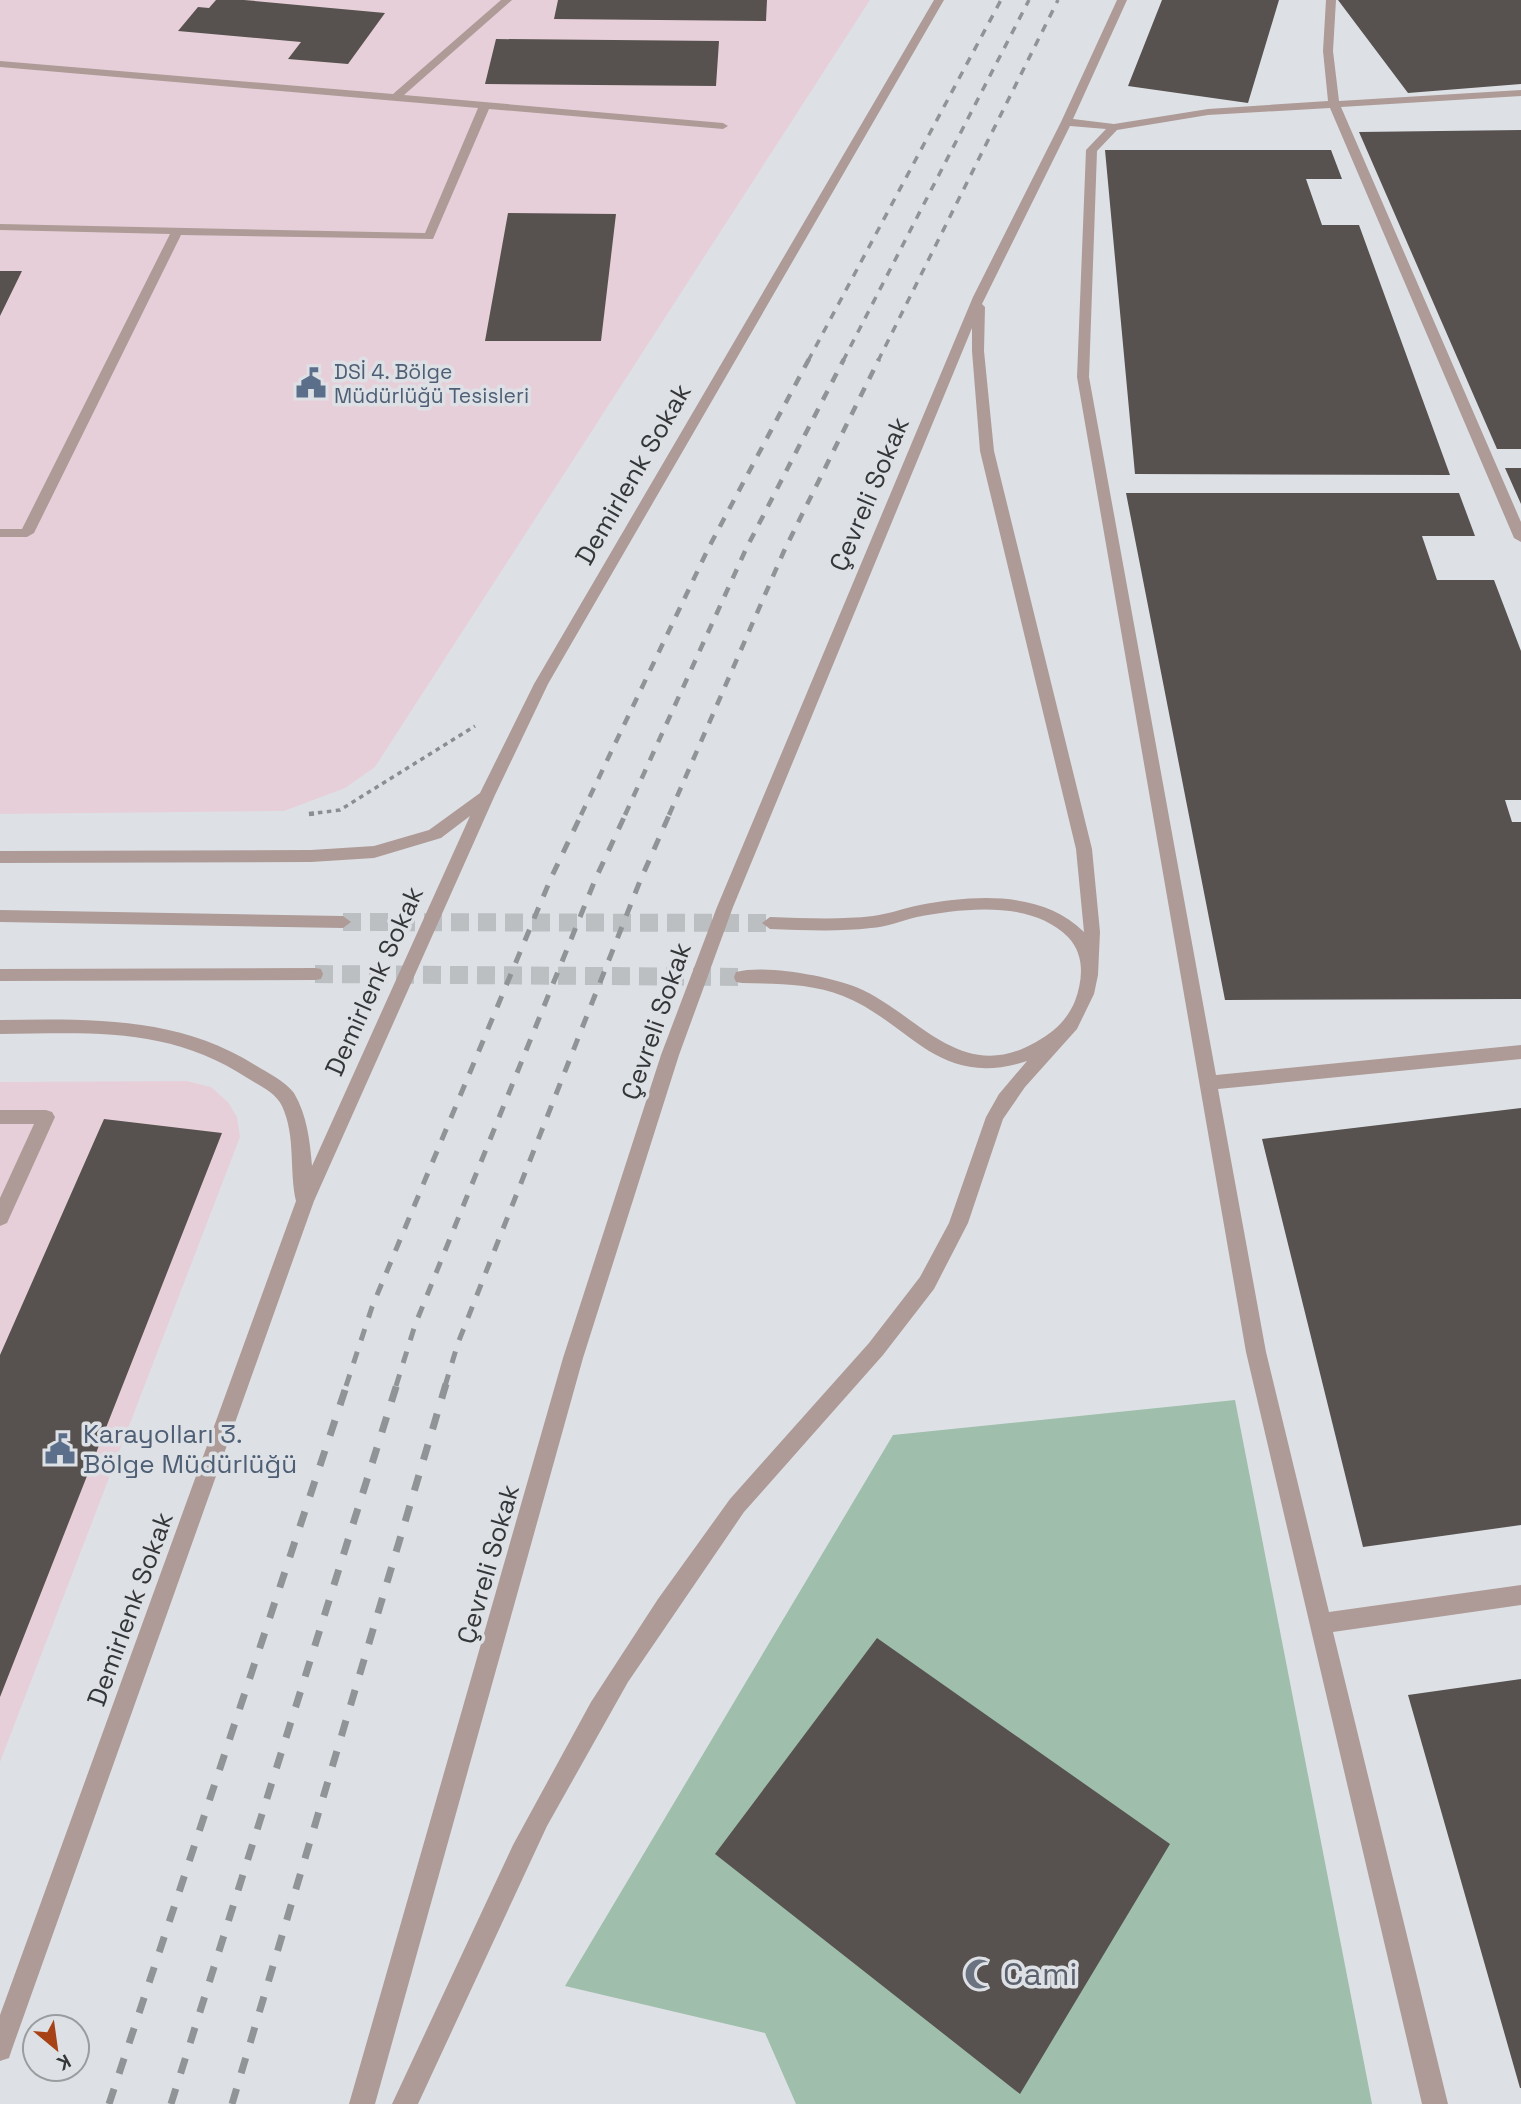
<svg xmlns="http://www.w3.org/2000/svg" width="1521" height="2104" font-family="'Space Grotesk',sans-serif">
<style>
.commercial{fill:#e7cfd9}
.green{fill:#9fbeab}
.building{fill:#57524f}
.lines{fill:none;stroke-linecap:round;stroke-linejoin:round}
.minor-tunnel{stroke:#bbbfc2;stroke-width:18;stroke-dasharray:18 9;stroke-linecap:butt}
.path-far1{stroke:#8b8e91;stroke-width:3.5;stroke-dasharray:4.5 4.5;stroke-linecap:butt}
.path{stroke:#8b8e91;stroke-width:4.5;stroke-dasharray:5 5;stroke-linecap:butt}
.minor{fill:#ae9b97;fill-rule:evenodd}
.rail-far3{stroke:#919497;stroke-width:3.5;stroke-dasharray:8 8;stroke-linecap:butt}
.rail-far2{stroke:#919497;stroke-width:4.5;stroke-dasharray:10 10;stroke-linecap:butt}
.rail-far1{stroke:#919497;stroke-width:5;stroke-dasharray:12 12;stroke-linecap:butt}
.rail{stroke:#919497;stroke-width:7;stroke-dasharray:16 16;stroke-linecap:butt}
.labels{text-anchor:middle;dominant-baseline:central;stroke-width:7;stroke-linejoin:round;paint-order:stroke}
.far-service-label{font-size:21px;fill:#4e5e75;stroke:#dde1e5;text-anchor:start}
.street-label{font-size:26px;fill:#353638;stroke:#dde1e5}
.service-label{font-size:26px;fill:#4e5e75;stroke:#dde1e5;text-anchor:start}
.near-worship-label{font-size:32px;fill:#5b616d;stroke:#dde1e5;text-anchor:start}
</style>
<rect width="100%" height="100%" fill="#dde1e5"/>
<path class="commercial" d="M 0,0 L 870,0 L 375,767 L 345,788 L 284,811 L 0,814 Z
M 187,1081 L 211,1087 L 228,1102 L 237,1117 L 240,1137 L 0,1762 L 0,1082 Z"/>
<path class="green" d="M 1235,1400 L 1372,2104 L 796,2104 L 765,2033 L 565,1986 L 893,1435 Z"/>
<path class="building" d="M 216,0 L 244,0 L 385,13 L 348,64 L 288,59 L 301,42 L 178,31 L 198,7 L 209,8 Z
M 558,0 L 767,0 L 766,21 L 554,19 Z
M 1162,0 L 1279,0 L 1248,103 L 1128,86 Z
M 1338,0 L 1521,0 L 1521,84 L 1408,93 Z
M 496,39 L 719,41 L 716,86 L 485,84 Z
M 1521,130 L 1521,449 L 1497,449 L 1359,132 Z
M 1105,150 L 1331,150 L 1342,179 L 1306,179 L 1322,225 L 1359,225 L 1450,475 L 1135,474 Z
M 508,213 L 616,214 L 601,341 L 485,341 Z
M 0,271 L 22,271 L 0,316 Z
M 1505,468 L 1521,468 L 1521,504 Z
M 1126,493 L 1459,493 L 1475,536 L 1422,536 L 1437,580 L 1494,580 L 1521,651 L 1521,800 L 1505,800 L 1512,822 L 1521,822 L 1521,999 L 1225,1000 Z
M 1521,1108 L 1521,1525 L 1363,1547 L 1262,1139 Z
M 104,1119 L 222,1133 L 0,1697 L 0,1355 Z
M 877,1638 L 1170,1844 L 1020,2094 L 715,1854 Z
M 1521,1679 L 1521,2088 L 1520,2088 L 1408,1695 Z"/>
<g class="lines">
<path class="minor-tunnel" d="M 343,922 L 770,923
M 315,974 L 742,977"/>
<path class="path-far1" d="M 309,814 L 340,810 L 475,726"/>
<path class="path" d="M 309,814 L 319,813"/>
<path class="minor" d="M 501,0 L 512,0 L 404,95 L 723,123 L 728,126 L 723,129 L 489,109 L 433,239 L 181,235 L 34,533 L 27,537 L 0,537 L 0,529 L 22,529 L 170,234 L 0,230 L 0,224 L 425,233 L 478,108 L 0,67 L 0,61 L 393,94 Z
M 934,0 L 944,0 L 548,684 L 495,795 L 314,1201 L 12,2049 L 9,2058 L 0,2061 L 0,2015 L 296,1201 C 289,1170 296,1136 282,1106 C 276,1093 260,1086 249,1079 C 169,1026 92,1033 0,1034 L 0,1020 C 89,1019 177,1016 255,1065 C 268,1073 285,1081 294,1093 C 307,1115 310,1141 312,1166 L 470,816 L 441,838 L 374,858 L 311,862 L 0,863 L 0,851 L 311,850 L 374,846 L 429,830 L 480,793 L 534,684 Z
M 1117,0 L 1127,0 L 1073,119 L 1114,124 L 1208,109 L 1328,101 L 1323,51 L 1326,0 L 1336,0 L 1333,51 L 1339,101 L 1521,90 L 1521,96 L 1341,107 L 1521,522 L 1521,542 L 1514,538 L 1330,108 L 1208,115 L 1117,130 L 1097,151 L 1089,377 L 1216,1075 L 1521,1045 L 1521,1059 L 1218,1089 L 1266,1352 L 1329,1612 L 1521,1585 L 1521,1605 L 1333,1632 L 1448,2104 L 1422,2104 L 1246,1352 L 1077,377 L 1086,150 L 1106,129 L 1070,126 L 982,304 L 985,307 L 984,351 L 994,451 L 1092,849 L 1100,932 L 1098,975 L 1094,994 L 1077,1029 L 1025,1087 L 1003,1119 L 968,1223 L 934,1289 L 883,1355 L 744,1512 L 628,1682 L 547,1826 L 418,2104 L 392,2104 L 513,1845 L 591,1702 L 658,1599 L 730,1499 L 869,1343 L 920,1277 L 949,1223 L 986,1117 L 999,1094 L 1027,1061 C 937,1090 911,1023 843,996 C 811,983 775,984 742,983 L 736,982 L 734,977 L 736,972 C 764,964 829,976 856,987 C 917,1012 960,1086 1036,1042 C 1054,1032 1067,1020 1075,1001 C 1083,979 1085,955 1068,937 C 1031,900 964,908 917,917 C 901,921 886,927 871,928 C 837,932 803,930 770,929 L 762,923 L 770,917 C 804,918 839,920 873,916 C 889,914 904,908 920,905 C 974,895 1042,890 1084,932 L 1076,849 L 980,451 L 972,351 L 972,328 L 733,907 L 679,1055 L 583,1358 L 375,2104 L 349,2104 L 563,1358 L 661,1055 L 717,907 L 973,297 L 1061,122 Z
M 0,910 L 343,916 L 351,922 L 343,928 L 0,922 Z
M 315,968 L 321,969 L 323,974 L 321,979 L 315,980 L 0,981 L 0,969 Z
M 0,1110 L 46,1110 L 52,1112 L 55,1117 L 7,1223 L 0,1226 L 0,1198 L 34,1124 L 0,1124 Z"/>
<path class="rail-far3" d="M 808,361 L 1001,0
M 843,361 L 1029,0
M 878,361 L 1058,0"/>
<path class="rail-far2" d="M 581,815 L 709,547 L 809,359
M 625,815 L 746,549 L 844,359
M 669,815 L 784,551 L 879,359"/>
<path class="rail-far1" d="M 346,1386 L 372,1307 L 551,878 L 582,813
M 396,1386 L 415,1325 L 595,880 L 626,813
M 445,1386 L 458,1343 L 640,881 L 670,813"/>
<path class="rail" d="M 109,2104 L 347,1384
M 171,2104 L 397,1384
M 232,2104 L 446,1384"/>
</g>
<defs>
<g id="civic-bare" transform="scale(2.415)"><path d="M-.6-6.5H3V-4.5H.6V-3L4-1V1h2V6H-6V1h2V-1L-.6-3ZM-1.2 2.5V6h2.4V2.5Z" fill="#5c6f8a" stroke="#dde1e5" stroke-width="2.5" paint-order="stroke"/></g>
<g id="mosque-bare" transform="scale(2.415)"><path d="M3.5-4.9A6 6 0 1 0 3.5 4.9A5 5 0 1 1 3.5-4.9Z" fill="#6b7280" stroke="#dde1e5" stroke-width="2.5" paint-order="stroke"/></g>
</defs>
<g fill-rule="evenodd">
<use href="#civic-bare" x="311" y="383"/>
<use href="#civic-bare" x="60" y="1449"/>
<use href="#mosque-bare" x="980" y="1974"/>
</g>
<g class="labels">
<g class="far-service-label">
<text x="334" y="371">DSİ 4. Bölge<tspan x="334" dy="24">Müdürlüğü Tesisleri</tspan></text>
</g>
<g class="street-label">
<text transform="translate(633 474) rotate(-60)">Demirlenk Sokak</text>
<text transform="translate(869 494) rotate(-67)">Çevreli Sokak</text>
<text transform="translate(374 981) rotate(-66)">Demirlenk Sokak</text>
<text transform="translate(656 1021) rotate(-71)">Çevreli Sokak</text>
<text transform="translate(488 1564) rotate(-74)">Çevreli Sokak</text>
<text transform="translate(130 1609) rotate(-70)">Demirlenk Sokak</text>
</g>
<g class="service-label">
<text x="83" y="1434">Karayolları 3.<tspan x="83" dy="30">Bölge Müdürlüğü</tspan></text>
</g>
<g class="near-worship-label">
<text x="1003" y="1974">Cami</text>
</g>
</g>
<g transform="translate(56 2048) rotate(151)"><circle r="33" fill="#dde1e5" stroke="#9a9da0" stroke-width="2"/>
<path d="M0-5L12 26L0 18L-12 26Z" fill="#a74217"/>
<text y="-10" font-size="19" font-weight="bold" text-anchor="middle" fill="#353638">K</text>
</g>
</svg>
